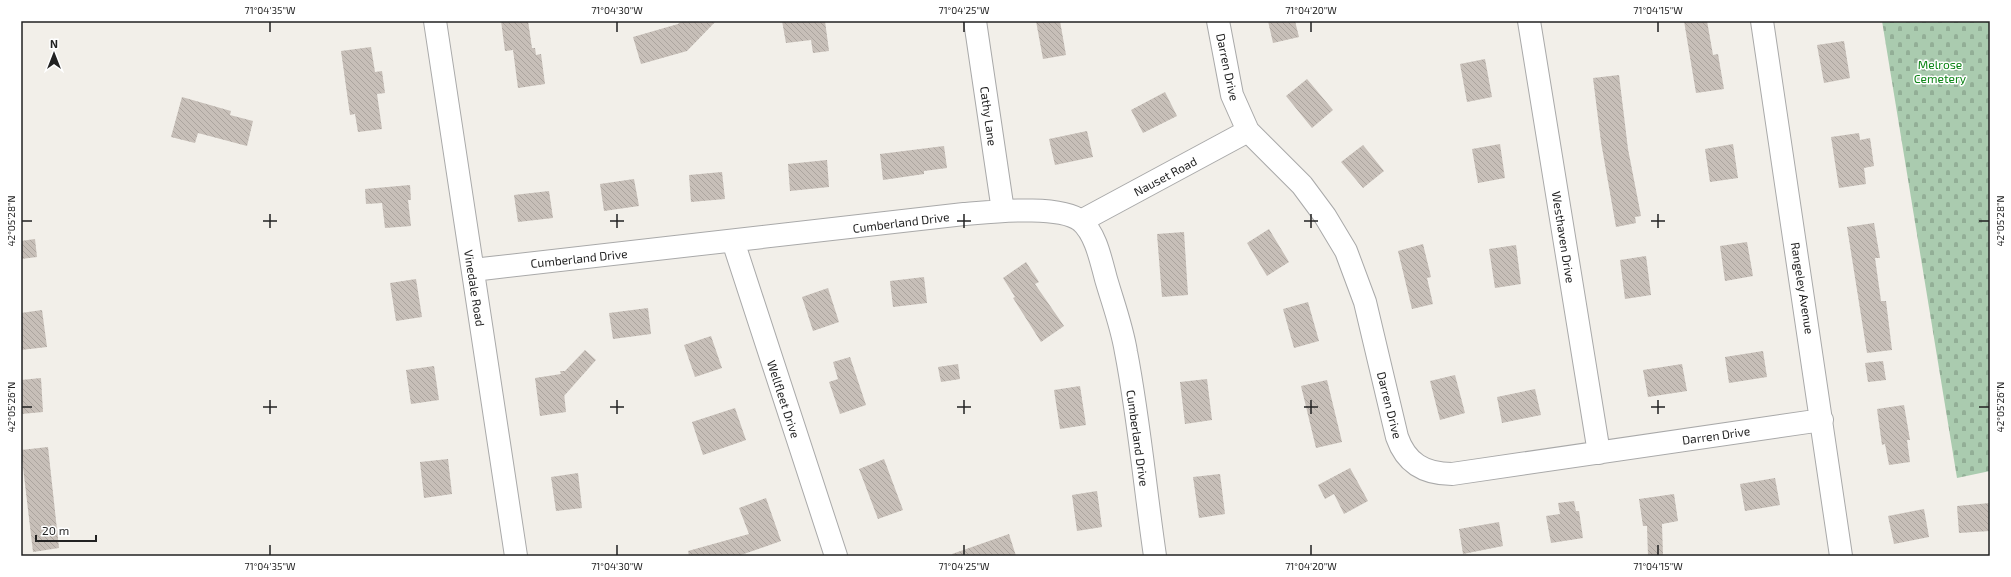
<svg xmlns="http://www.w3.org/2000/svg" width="2011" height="577" font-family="'Exo 2',sans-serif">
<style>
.cemetery{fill:url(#cemetery-stones)}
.building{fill:url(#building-back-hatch)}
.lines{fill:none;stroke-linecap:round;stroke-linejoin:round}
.minor-casing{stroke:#a9a9a9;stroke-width:24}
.minor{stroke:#fff;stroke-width:22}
.ticks{fill:none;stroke:#222;stroke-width:1.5}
.labels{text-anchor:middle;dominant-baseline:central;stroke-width:3;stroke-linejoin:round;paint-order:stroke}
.park-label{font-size:12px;fill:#0c8416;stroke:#fff}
.street-label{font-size:12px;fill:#222;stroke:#fff}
.neatline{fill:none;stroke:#222;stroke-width:1.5}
.ticks-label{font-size:10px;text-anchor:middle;fill:#222}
</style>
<defs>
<pattern id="cemetery-stones" width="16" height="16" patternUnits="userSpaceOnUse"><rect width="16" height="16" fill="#aacbaf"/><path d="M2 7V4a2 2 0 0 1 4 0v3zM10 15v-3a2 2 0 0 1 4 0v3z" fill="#92ae96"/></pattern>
<pattern id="building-back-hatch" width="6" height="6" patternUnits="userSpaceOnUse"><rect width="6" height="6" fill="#c7bfb8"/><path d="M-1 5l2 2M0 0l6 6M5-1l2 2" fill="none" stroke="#aba49e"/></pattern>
</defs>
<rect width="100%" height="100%" fill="#f2efe9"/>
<path class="cemetery" d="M 1882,21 L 1990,21 L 1990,471 L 1957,478 Z"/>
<path class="building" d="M 501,21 L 528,21 L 532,48 L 535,48 L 536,55 L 541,54 L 545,84 L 518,88 L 513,50 L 505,51 Z
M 681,21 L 716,21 L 687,51 L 641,64 L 633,37 L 678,24 Z
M 782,21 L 825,21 L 829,51 L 813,53 L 811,40 L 786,43 Z
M 1036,21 L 1060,21 L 1066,55 L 1043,59 Z
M 1268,21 L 1295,21 L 1299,37 L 1273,43 Z
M 1684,21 L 1707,21 L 1713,55 L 1718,54 L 1724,89 L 1696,93 Z
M 1844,41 L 1850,78 L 1824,83 L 1817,45 Z
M 371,47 L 375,72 L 382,71 L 385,93 L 377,94 L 382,129 L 358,132 L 355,114 L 350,115 L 341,51 Z
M 1485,59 L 1492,97 L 1467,102 L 1460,64 Z
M 1619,75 L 1628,149 L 1641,216 L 1635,217 L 1636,223 L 1616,227 L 1601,142 L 1593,78 Z
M 1307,79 L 1333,110 L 1312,128 L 1286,96 Z
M 1165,92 L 1177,116 L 1143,133 L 1131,110 Z
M 182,97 L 231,111 L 230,115 L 253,121 L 247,146 L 198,133 L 195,143 L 171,137 Z
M 1087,131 L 1093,157 L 1055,165 L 1049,139 Z
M 1859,133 L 1860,140 L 1870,138 L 1874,166 L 1864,168 L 1866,184 L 1839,188 L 1831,137 Z
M 1500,144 L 1505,178 L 1478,183 L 1472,149 Z
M 1733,144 L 1738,178 L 1710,182 L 1705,149 Z
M 1363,145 L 1384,171 L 1363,188 L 1341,162 Z
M 944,146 L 947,168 L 924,171 L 924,174 L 883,180 L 880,154 Z
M 827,160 L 829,187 L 790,191 L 788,164 Z
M 722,172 L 725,199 L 691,202 L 689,175 Z
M 634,179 L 639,206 L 604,211 L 600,184 Z
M 410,185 L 411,200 L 408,200 L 411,226 L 385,228 L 382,203 L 366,204 L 365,189 Z
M 549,191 L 553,218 L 518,222 L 514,195 Z
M 1874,223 L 1880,258 L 1875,258 L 1881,301 L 1886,301 L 1892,350 L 1867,353 L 1847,227 Z
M 1269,229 L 1289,262 L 1267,276 L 1247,243 Z
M 1184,232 L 1188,295 L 1162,297 L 1157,234 Z
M 35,239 L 37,257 L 21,259 L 21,241 Z
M 1747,242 L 1753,276 L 1725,281 L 1720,246 Z
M 1423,244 L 1431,277 L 1427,278 L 1433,304 L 1412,309 L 1398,251 Z
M 1516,245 L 1521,284 L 1495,288 L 1489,249 Z
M 1646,256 L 1651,295 L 1625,299 L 1620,260 Z
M 1026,262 L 1039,282 L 1035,284 L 1064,326 L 1041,342 L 1013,298 L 1015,297 L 1003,278 Z
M 924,277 L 927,303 L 893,307 L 890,281 Z
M 416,279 L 422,317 L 396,321 L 390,283 Z
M 828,288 L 839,322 L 813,331 L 802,297 Z
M 1308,302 L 1319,341 L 1294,348 L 1283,309 Z
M 648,308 L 651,334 L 613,339 L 609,313 Z
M 42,310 L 47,347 L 21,350 L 21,313 Z
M 711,336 L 722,368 L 695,377 L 684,345 Z
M 585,350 L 596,360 L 564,396 L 564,393 L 566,412 L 540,416 L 535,378 L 561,374 L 560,371 L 565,371 Z
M 1763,351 L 1767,377 L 1729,383 L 1725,357 Z
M 850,357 L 866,405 L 840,414 L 829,382 L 838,379 L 833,362 Z
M 1883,361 L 1886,380 L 1868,382 L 1865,363 Z
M 958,364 L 960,379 L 941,382 L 938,367 Z
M 1682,364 L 1687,391 L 1648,397 L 1643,370 Z
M 434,366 L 439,400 L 411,404 L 406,370 Z
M 1455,375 L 1465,413 L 1440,420 L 1430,381 Z
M 41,378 L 43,412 L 21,414 L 21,380 Z
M 1207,379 L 1212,420 L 1185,424 L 1180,382 Z
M 1327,380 L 1342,442 L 1316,448 L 1301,386 Z
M 1080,386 L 1086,425 L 1060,429 L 1054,390 Z
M 1535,389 L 1541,415 L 1502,423 L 1497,397 Z
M 1904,405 L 1910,440 L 1907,440 L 1910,462 L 1889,465 L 1885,444 L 1882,445 L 1877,409 Z
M 735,408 L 746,440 L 703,455 L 692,422 Z
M 48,447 L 59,548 L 33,552 L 21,450 Z
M 448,459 L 452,494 L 424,498 L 420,462 Z
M 884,459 L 903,510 L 878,519 L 859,469 Z
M 1350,468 L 1368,501 L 1344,514 L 1334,494 L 1325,499 L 1318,485 Z
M 578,473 L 582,508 L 556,511 L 551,477 Z
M 1220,474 L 1225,514 L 1199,518 L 1193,477 Z
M 1775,478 L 1780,505 L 1745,511 L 1740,484 Z
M 1097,491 L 1102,527 L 1077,531 L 1072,495 Z
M 1674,494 L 1678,521 L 1662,524 L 1663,556 L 1648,556 L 1647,526 L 1643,526 L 1639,499 Z
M 766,498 L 781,541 L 738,556 L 689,556 L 688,551 L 749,534 L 739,508 Z
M 1574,501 L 1576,511 L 1579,511 L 1583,538 L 1551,543 L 1546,516 L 1560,514 L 1558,503 Z
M 1990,503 L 1990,531 L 1959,533 L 1957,506 Z
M 1924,509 L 1929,537 L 1894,544 L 1888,516 Z
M 1499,522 L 1503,546 L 1463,554 L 1459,529 Z
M 1009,534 L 1016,556 L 953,556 L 952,554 Z"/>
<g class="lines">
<g class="minor-casing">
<path id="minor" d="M 435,21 L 516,556
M 975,21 L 1003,211
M 1218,21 L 1232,95 L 1248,131 L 1302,185 L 1325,216 L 1346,251 L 1365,302 L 1397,437 C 1406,463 1424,474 1452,474 L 1822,420
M 1529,21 L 1599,453
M 1762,21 L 1841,556
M 1081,221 L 1248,131
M 733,241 L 836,556
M 473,270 L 964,214 C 991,212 1060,204 1081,221 C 1096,234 1101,261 1106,279 C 1113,303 1122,327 1126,352 C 1139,419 1145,488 1155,556"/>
</g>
<use href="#minor" class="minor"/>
</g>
<path class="ticks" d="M 270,22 L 270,32M 617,22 L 617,32M 964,22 L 964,32M 1311,22 L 1311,32M 1658,22 L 1658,32M 270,214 L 270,228M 617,214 L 617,228M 964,214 L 964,228M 1311,214 L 1311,228M 1658,214 L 1658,228M 22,221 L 32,221M 263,221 L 277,221M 610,221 L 624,221M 957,221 L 971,221M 1304,221 L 1318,221M 1651,221 L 1665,221M 1979,221 L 1989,221M 270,400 L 270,414M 617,400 L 617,414M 964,400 L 964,414M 1311,400 L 1311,414M 1658,400 L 1658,414M 22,407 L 32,407M 263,407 L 277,407M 610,407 L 624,407M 957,407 L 971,407M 1304,407 L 1318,407M 1651,407 L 1665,407M 1979,407 L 1989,407M 270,545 L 270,555M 617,545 L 617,555M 964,545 L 964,555M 1311,545 L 1311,555M 1658,545 L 1658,555"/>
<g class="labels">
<g class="park-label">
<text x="1940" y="64">Melrose<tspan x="1940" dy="14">Cemetery</tspan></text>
</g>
<g class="street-label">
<text transform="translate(1228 67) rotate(78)">Darren Drive</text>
<text transform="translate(989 116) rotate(82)">Cathy Lane</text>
<text transform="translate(1165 176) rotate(-28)">Nauset Road</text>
<text transform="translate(901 222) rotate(-7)">Cumberland Drive</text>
<text transform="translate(1564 237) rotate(81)">Westhaven Drive</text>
<text transform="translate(579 258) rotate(-6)">Cumberland Drive</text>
<text transform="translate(475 288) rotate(81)">Vinedale Road</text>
<text transform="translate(1803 288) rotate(81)">Rangeley Avenue</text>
<text transform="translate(784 399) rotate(72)">Wellfleet Drive</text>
<text transform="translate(1390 405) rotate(76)">Darren Drive</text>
<text transform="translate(1716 435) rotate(-8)">Darren Drive</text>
<text transform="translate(1138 438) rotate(82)">Cumberland Drive</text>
</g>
</g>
<rect width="2011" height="577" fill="none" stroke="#ffffff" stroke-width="44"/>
<g transform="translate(54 54)" stroke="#ffffff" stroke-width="3" paint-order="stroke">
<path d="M0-3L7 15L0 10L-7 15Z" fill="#222222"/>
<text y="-6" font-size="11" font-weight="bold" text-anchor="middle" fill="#222222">N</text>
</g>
<path d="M36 535v6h60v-6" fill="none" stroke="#222222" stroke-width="2"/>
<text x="42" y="535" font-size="12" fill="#222222" stroke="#ffffff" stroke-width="3" paint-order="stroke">20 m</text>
<rect x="22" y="22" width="1967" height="533" class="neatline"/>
<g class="ticks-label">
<text x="270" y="14">71°04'35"W</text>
<text x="617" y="14">71°04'30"W</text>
<text x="964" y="14">71°04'25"W</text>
<text x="1311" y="14">71°04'20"W</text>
<text x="1658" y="14">71°04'15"W</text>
<text transform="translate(11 221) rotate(-90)" y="4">42°05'28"N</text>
<text transform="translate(2000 221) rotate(-90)" y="4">42°05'28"N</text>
<text transform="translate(11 407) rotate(-90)" y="4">42°05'26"N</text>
<text transform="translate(2000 407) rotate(-90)" y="4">42°05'26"N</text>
<text x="270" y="570">71°04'35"W</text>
<text x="617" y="570">71°04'30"W</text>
<text x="964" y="570">71°04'25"W</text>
<text x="1311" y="570">71°04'20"W</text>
<text x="1658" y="570">71°04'15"W</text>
</g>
</svg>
